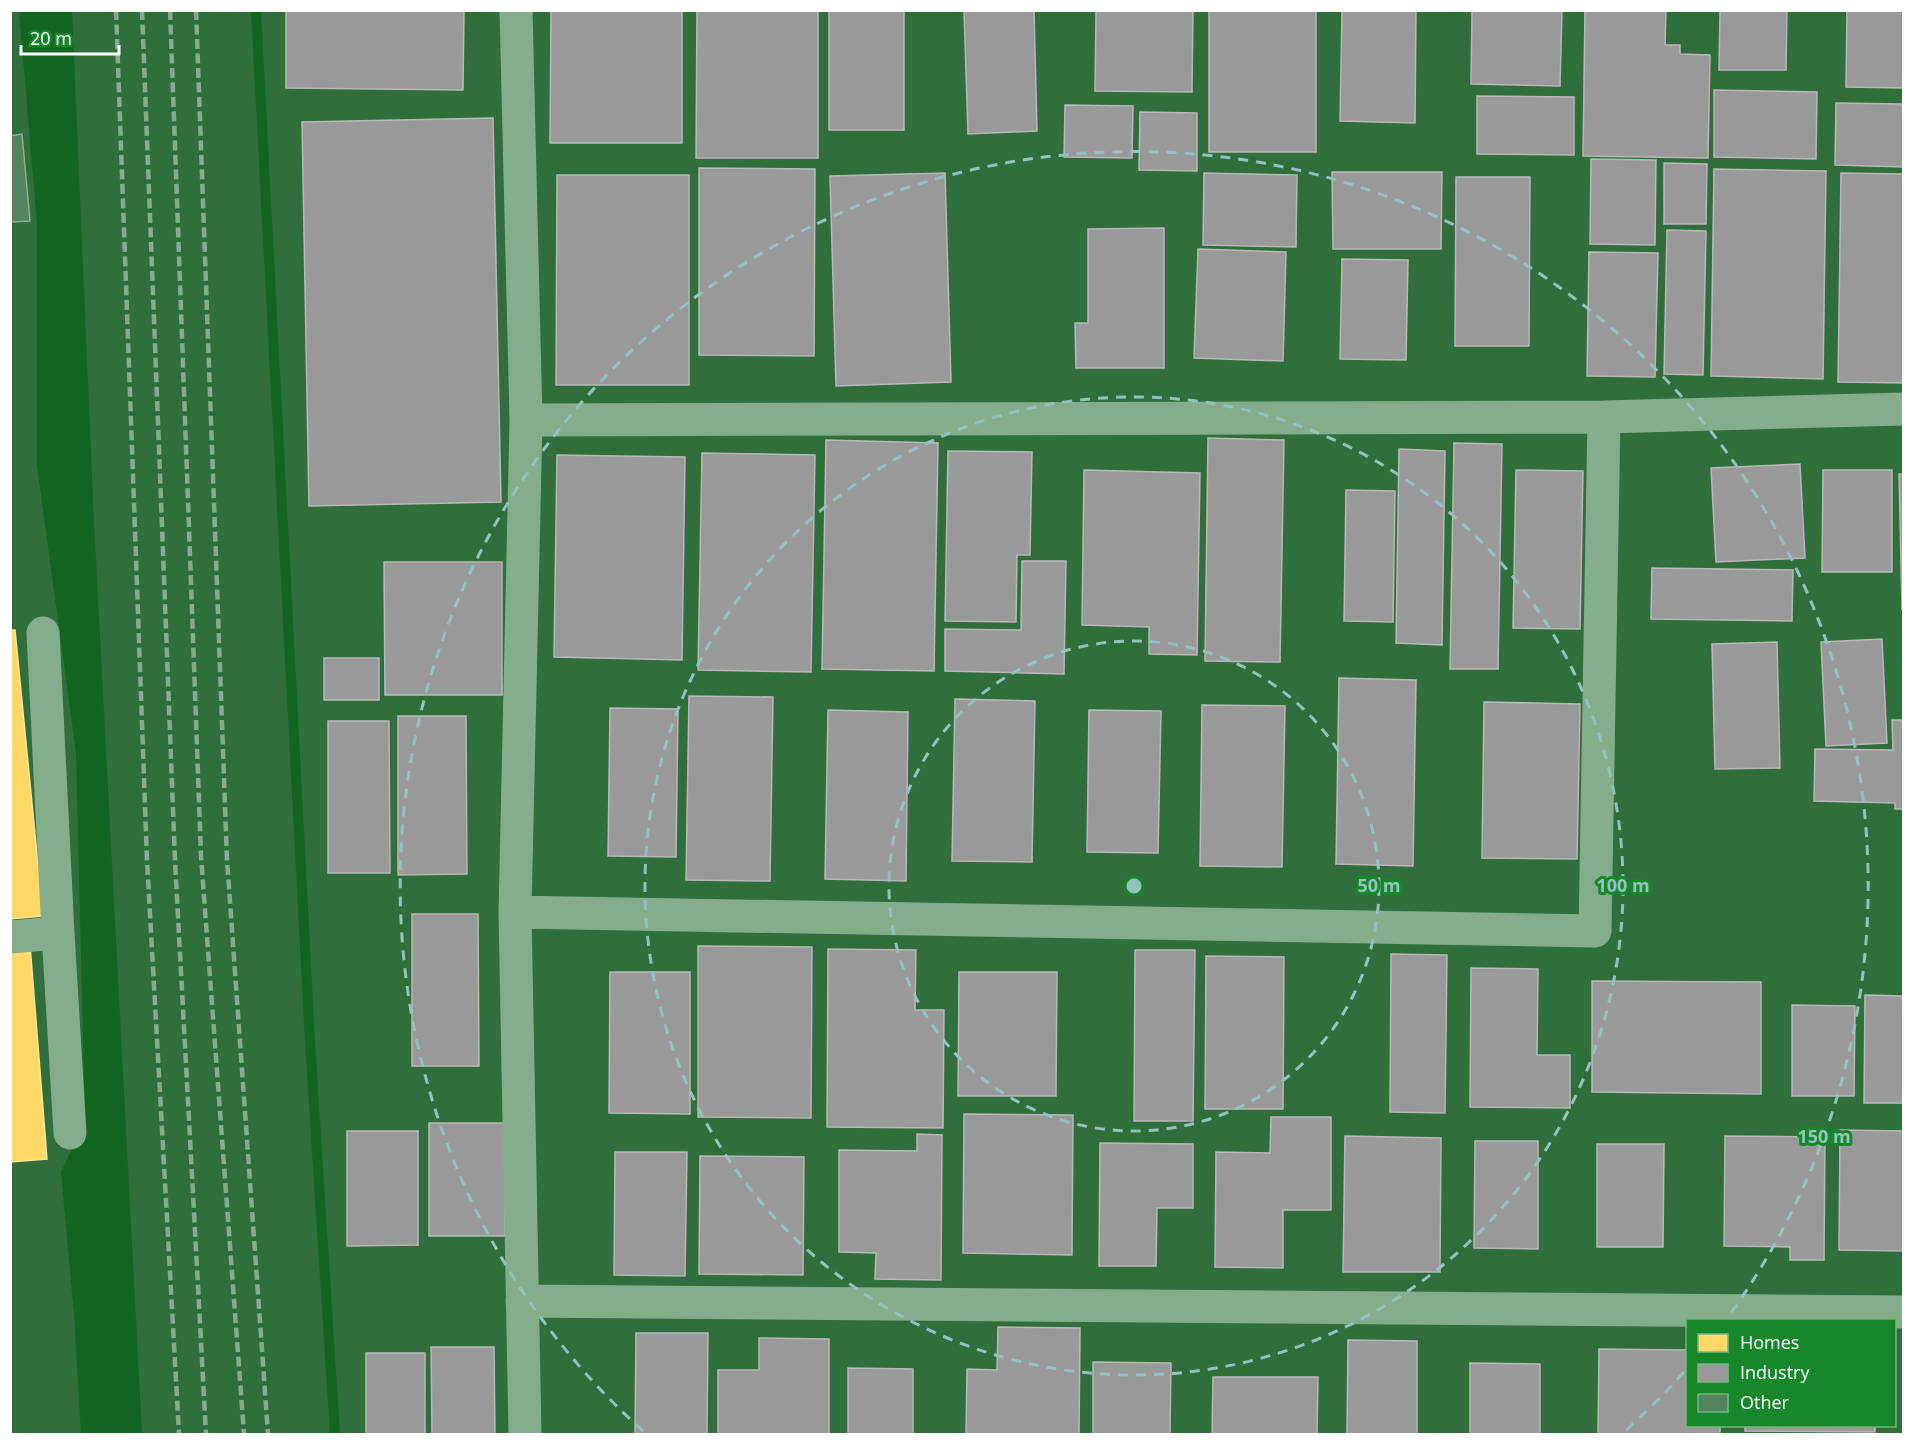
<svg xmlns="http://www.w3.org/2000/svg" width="1914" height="1445" font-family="'Open Sans',sans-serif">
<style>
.water{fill:#126622}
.homes{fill:#ffd966;stroke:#ffe494;stroke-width:1.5}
.industry{fill:#999;stroke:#b8b8b8;stroke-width:1.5}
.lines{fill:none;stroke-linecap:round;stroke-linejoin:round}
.stream{stroke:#126622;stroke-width:10}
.building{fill:#54845d;stroke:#8bb192;stroke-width:1.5}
.minor{stroke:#84ad8c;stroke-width:33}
.rail{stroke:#86ac8d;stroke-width:4.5;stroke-dasharray:10 4.5;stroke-linecap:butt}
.ring{fill:none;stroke:#93c1be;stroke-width:3;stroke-dasharray:10 8}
.centre{fill:#93c1be;stroke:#17872c;stroke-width:3}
.ring-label{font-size:18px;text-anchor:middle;font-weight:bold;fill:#93c1be;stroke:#17872c;stroke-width:6;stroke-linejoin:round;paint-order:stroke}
</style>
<rect width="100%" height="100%" fill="#306e3c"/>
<path class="water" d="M 19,11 L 72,11 L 94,522 L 142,1434 L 81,1434 L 74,1315 L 61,1172 L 85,1121 L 76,753 L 37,466 L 37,224 Z"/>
<path class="homes" d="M 10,630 L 15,630 L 43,916 L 10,919 Z
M 30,945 L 47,1159 L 10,1162 L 10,947 Z"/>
<path class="industry" d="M 286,10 L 464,10 L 463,90 L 286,88 Z
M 551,10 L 682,10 L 682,143 L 550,143 Z
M 697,10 L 818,10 L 818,158 L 696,158 Z
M 829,10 L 904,10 L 904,130 L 829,130 Z
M 964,10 L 1034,10 L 1037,131 L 968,134 Z
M 1096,10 L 1193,10 L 1192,92 L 1095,91 Z
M 1209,10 L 1316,10 L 1316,152 L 1209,152 Z
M 1342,10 L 1416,10 L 1415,123 L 1340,121 Z
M 1472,10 L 1562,10 L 1560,86 L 1471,84 Z
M 1585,10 L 1666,10 L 1665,45 L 1680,45 L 1680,54 L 1710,55 L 1708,158 L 1583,156 Z
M 1720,10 L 1787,10 L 1786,70 L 1719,70 Z
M 1847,10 L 1904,10 L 1904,88 L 1846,87 Z
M 1714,90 L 1817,92 L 1816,159 L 1714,157 Z
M 1477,96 L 1574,97 L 1574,155 L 1477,154 Z
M 1836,103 L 1904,104 L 1904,167 L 1835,165 Z
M 1065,105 L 1133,106 L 1132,158 L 1064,157 Z
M 1140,112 L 1197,113 L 1197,171 L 1139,170 Z
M 493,118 L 501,502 L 309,506 L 302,122 Z
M 1591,159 L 1656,160 L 1655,245 L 1590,244 Z
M 1664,163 L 1707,164 L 1706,224 L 1664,224 Z
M 699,168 L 815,169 L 814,356 L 699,355 Z
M 1714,169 L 1826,171 L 1823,379 L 1711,376 Z
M 1332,172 L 1442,172 L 1441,249 L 1333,249 Z
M 945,173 L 951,382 L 836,386 L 830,176 Z
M 1204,173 L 1297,175 L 1296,247 L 1203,245 Z
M 1841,173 L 1904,174 L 1904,383 L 1838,382 Z
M 557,175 L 689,175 L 689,385 L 556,385 Z
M 1456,177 L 1530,177 L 1529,346 L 1455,346 Z
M 1164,228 L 1164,368 L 1076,368 L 1075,323 L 1088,323 L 1088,229 Z
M 1667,230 L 1706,231 L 1703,375 L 1664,374 Z
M 1198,249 L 1286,252 L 1283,361 L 1194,358 Z
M 1589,252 L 1658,253 L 1655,377 L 1587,376 Z
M 1342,259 L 1408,260 L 1406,360 L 1340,359 Z
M 1208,438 L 1284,440 L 1280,662 L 1205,661 Z
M 826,440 L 938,443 L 934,671 L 822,669 Z
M 1454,443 L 1502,444 L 1498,669 L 1450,669 Z
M 1399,449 L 1445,451 L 1442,645 L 1396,643 Z
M 948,451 L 1032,452 L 1030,555 L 1017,555 L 1016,622 L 945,621 Z
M 702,453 L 815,455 L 811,672 L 698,670 Z
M 557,455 L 685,457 L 682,660 L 554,657 Z
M 1800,464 L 1805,558 L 1716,562 L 1711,468 Z
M 1084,470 L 1200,473 L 1197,655 L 1149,654 L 1149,627 L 1082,625 Z
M 1516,470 L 1583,471 L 1580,629 L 1513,628 Z
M 1823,470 L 1892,470 L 1892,572 L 1822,572 Z
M 1899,474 L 1904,474 L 1904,609 L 1902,609 Z
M 1346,490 L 1395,491 L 1393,622 L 1344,621 Z
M 1022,561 L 1066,561 L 1064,674 L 945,671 L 945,629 L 1021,630 Z
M 384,562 L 502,562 L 502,695 L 385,695 Z
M 1652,568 L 1793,570 L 1792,621 L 1651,619 Z
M 1882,639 L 1887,743 L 1826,746 L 1821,642 Z
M 1777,642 L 1780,768 L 1715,769 L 1712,644 Z
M 324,658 L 379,658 L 379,700 L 324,700 Z
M 1339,678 L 1416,680 L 1413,866 L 1336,864 Z
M 689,696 L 773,697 L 770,881 L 686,880 Z
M 955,699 L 1035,701 L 1032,862 L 952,861 Z
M 1484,702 L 1580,704 L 1577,859 L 1482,858 Z
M 1202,705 L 1285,706 L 1282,867 L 1200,866 Z
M 610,708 L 678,709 L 676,857 L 608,856 Z
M 828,710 L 908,712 L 906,881 L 825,879 Z
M 1089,710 L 1161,711 L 1158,853 L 1087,852 Z
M 398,716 L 466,716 L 467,874 L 398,875 Z
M 1892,720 L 1904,720 L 1904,809 L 1895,809 L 1895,803 L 1814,801 L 1815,749 L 1893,750 Z
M 328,721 L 389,721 L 390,873 L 328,873 Z
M 412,914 L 478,914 L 479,1066 L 412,1066 Z
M 698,946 L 812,947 L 811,1118 L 698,1117 Z
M 828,949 L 916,950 L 915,1010 L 944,1010 L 943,1128 L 827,1127 Z
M 1135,950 L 1195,950 L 1193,1121 L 1134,1121 Z
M 1391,954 L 1447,955 L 1445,1113 L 1390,1112 Z
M 1206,956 L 1284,957 L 1283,1109 L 1205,1109 Z
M 1471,968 L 1538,969 L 1537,1055 L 1570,1055 L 1570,1108 L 1470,1107 Z
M 610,972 L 690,972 L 690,1114 L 609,1113 Z
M 959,972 L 1057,972 L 1056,1096 L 958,1096 Z
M 1592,981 L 1761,982 L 1761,1094 L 1592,1092 Z
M 1865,995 L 1904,996 L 1904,1103 L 1864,1103 Z
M 1792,1005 L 1855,1006 L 1854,1096 L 1792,1096 Z
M 964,1114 L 1073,1115 L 1072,1255 L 963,1253 Z
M 1271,1117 L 1331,1117 L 1331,1210 L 1283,1210 L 1283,1268 L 1215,1267 L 1216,1152 L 1270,1153 Z
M 429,1123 L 505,1123 L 505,1236 L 429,1236 Z
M 1840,1130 L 1904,1131 L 1904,1251 L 1839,1250 Z
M 347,1131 L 418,1131 L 418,1245 L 347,1246 Z
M 917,1134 L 942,1135 L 941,1280 L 875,1279 L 876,1253 L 839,1252 L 839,1150 L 917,1151 Z
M 1345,1136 L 1441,1138 L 1440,1272 L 1343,1272 Z
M 1725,1136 L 1825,1137 L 1824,1260 L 1790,1260 L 1790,1247 L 1724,1246 Z
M 1475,1141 L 1538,1141 L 1538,1249 L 1474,1248 Z
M 1100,1143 L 1193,1144 L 1193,1208 L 1157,1208 L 1156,1266 L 1099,1266 Z
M 1597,1144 L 1664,1144 L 1663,1247 L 1597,1247 Z
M 615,1152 L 687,1152 L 685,1276 L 614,1275 Z
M 700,1156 L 804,1157 L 803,1275 L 699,1274 Z
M 998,1327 L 1080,1328 L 1079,1434 L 966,1434 L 967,1369 L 997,1370 Z
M 636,1333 L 708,1333 L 707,1434 L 635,1434 Z
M 759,1338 L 829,1339 L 829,1434 L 718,1434 L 718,1370 L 759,1370 Z
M 1348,1340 L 1417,1341 L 1417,1434 L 1347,1434 Z
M 431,1347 L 494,1347 L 495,1434 L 432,1434 Z
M 1599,1349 L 1688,1350 L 1688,1426 L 1720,1426 L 1720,1434 L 1598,1434 Z
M 366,1353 L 425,1353 L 425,1434 L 366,1434 Z
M 1093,1362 L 1171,1363 L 1170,1434 L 1093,1434 Z
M 1470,1363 L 1540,1364 L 1540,1434 L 1470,1434 Z
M 848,1368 L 913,1369 L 913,1434 L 848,1434 Z
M 1213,1377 L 1318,1377 L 1317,1434 L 1212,1434 Z
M 1745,1426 L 1875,1426 L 1875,1432 L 1745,1431 Z"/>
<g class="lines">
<path class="stream" d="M 256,10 L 310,1042 L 335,1434"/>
</g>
<path class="building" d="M 22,134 L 30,221 L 10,222 L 10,136 Z"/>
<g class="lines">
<path class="minor" d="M 516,10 L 526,420 L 515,912 L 525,1434
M 526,420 L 1604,417 L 1904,409
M 43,633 L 58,933
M 515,912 L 1595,931 L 1604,417
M 10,937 L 58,933 L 70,1133
M 522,1301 L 1904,1312"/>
<path class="rail" d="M 116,10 L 147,860 L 179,1434
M 142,10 L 175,861 L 206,1434
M 170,10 L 201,856 L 244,1434
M 196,10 L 227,860 L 268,1434"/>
</g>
<g class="ring">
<circle cx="1134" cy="886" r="245"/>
<circle cx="1134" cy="886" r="489"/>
<path d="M1684 1372A734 734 0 0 1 1625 1431M643 1431A734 734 0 1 1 1728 1317"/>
</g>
<circle cx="1134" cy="886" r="9" class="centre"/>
<g class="ring-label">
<text x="1379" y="892">50 m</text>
<text x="1623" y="892">100 m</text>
<text x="1824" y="1143">150 m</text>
</g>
<rect width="1914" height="1445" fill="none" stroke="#ffffff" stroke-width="24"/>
<rect x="1686" y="1319" width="210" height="108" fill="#17872c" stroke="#74b780" stroke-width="1.5"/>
<rect x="1698" y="1334" width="30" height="18" fill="#ffd966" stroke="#74b780" stroke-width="1.5"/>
<text x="1740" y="1349" font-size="18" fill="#ffffff">Homes</text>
<rect x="1698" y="1364" width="30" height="18" fill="#999999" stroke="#74b780" stroke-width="1.5"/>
<text x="1740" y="1379" font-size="18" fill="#ffffff">Industry</text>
<rect x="1698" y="1394" width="30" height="18" fill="#54845d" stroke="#74b780" stroke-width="1.5"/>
<text x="1740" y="1409" font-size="18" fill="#ffffff">Other</text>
<path d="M21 45v9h98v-9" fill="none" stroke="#ffffff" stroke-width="3"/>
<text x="30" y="45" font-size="18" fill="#ffffff" stroke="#17872c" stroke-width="4.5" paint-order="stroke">20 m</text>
</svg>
